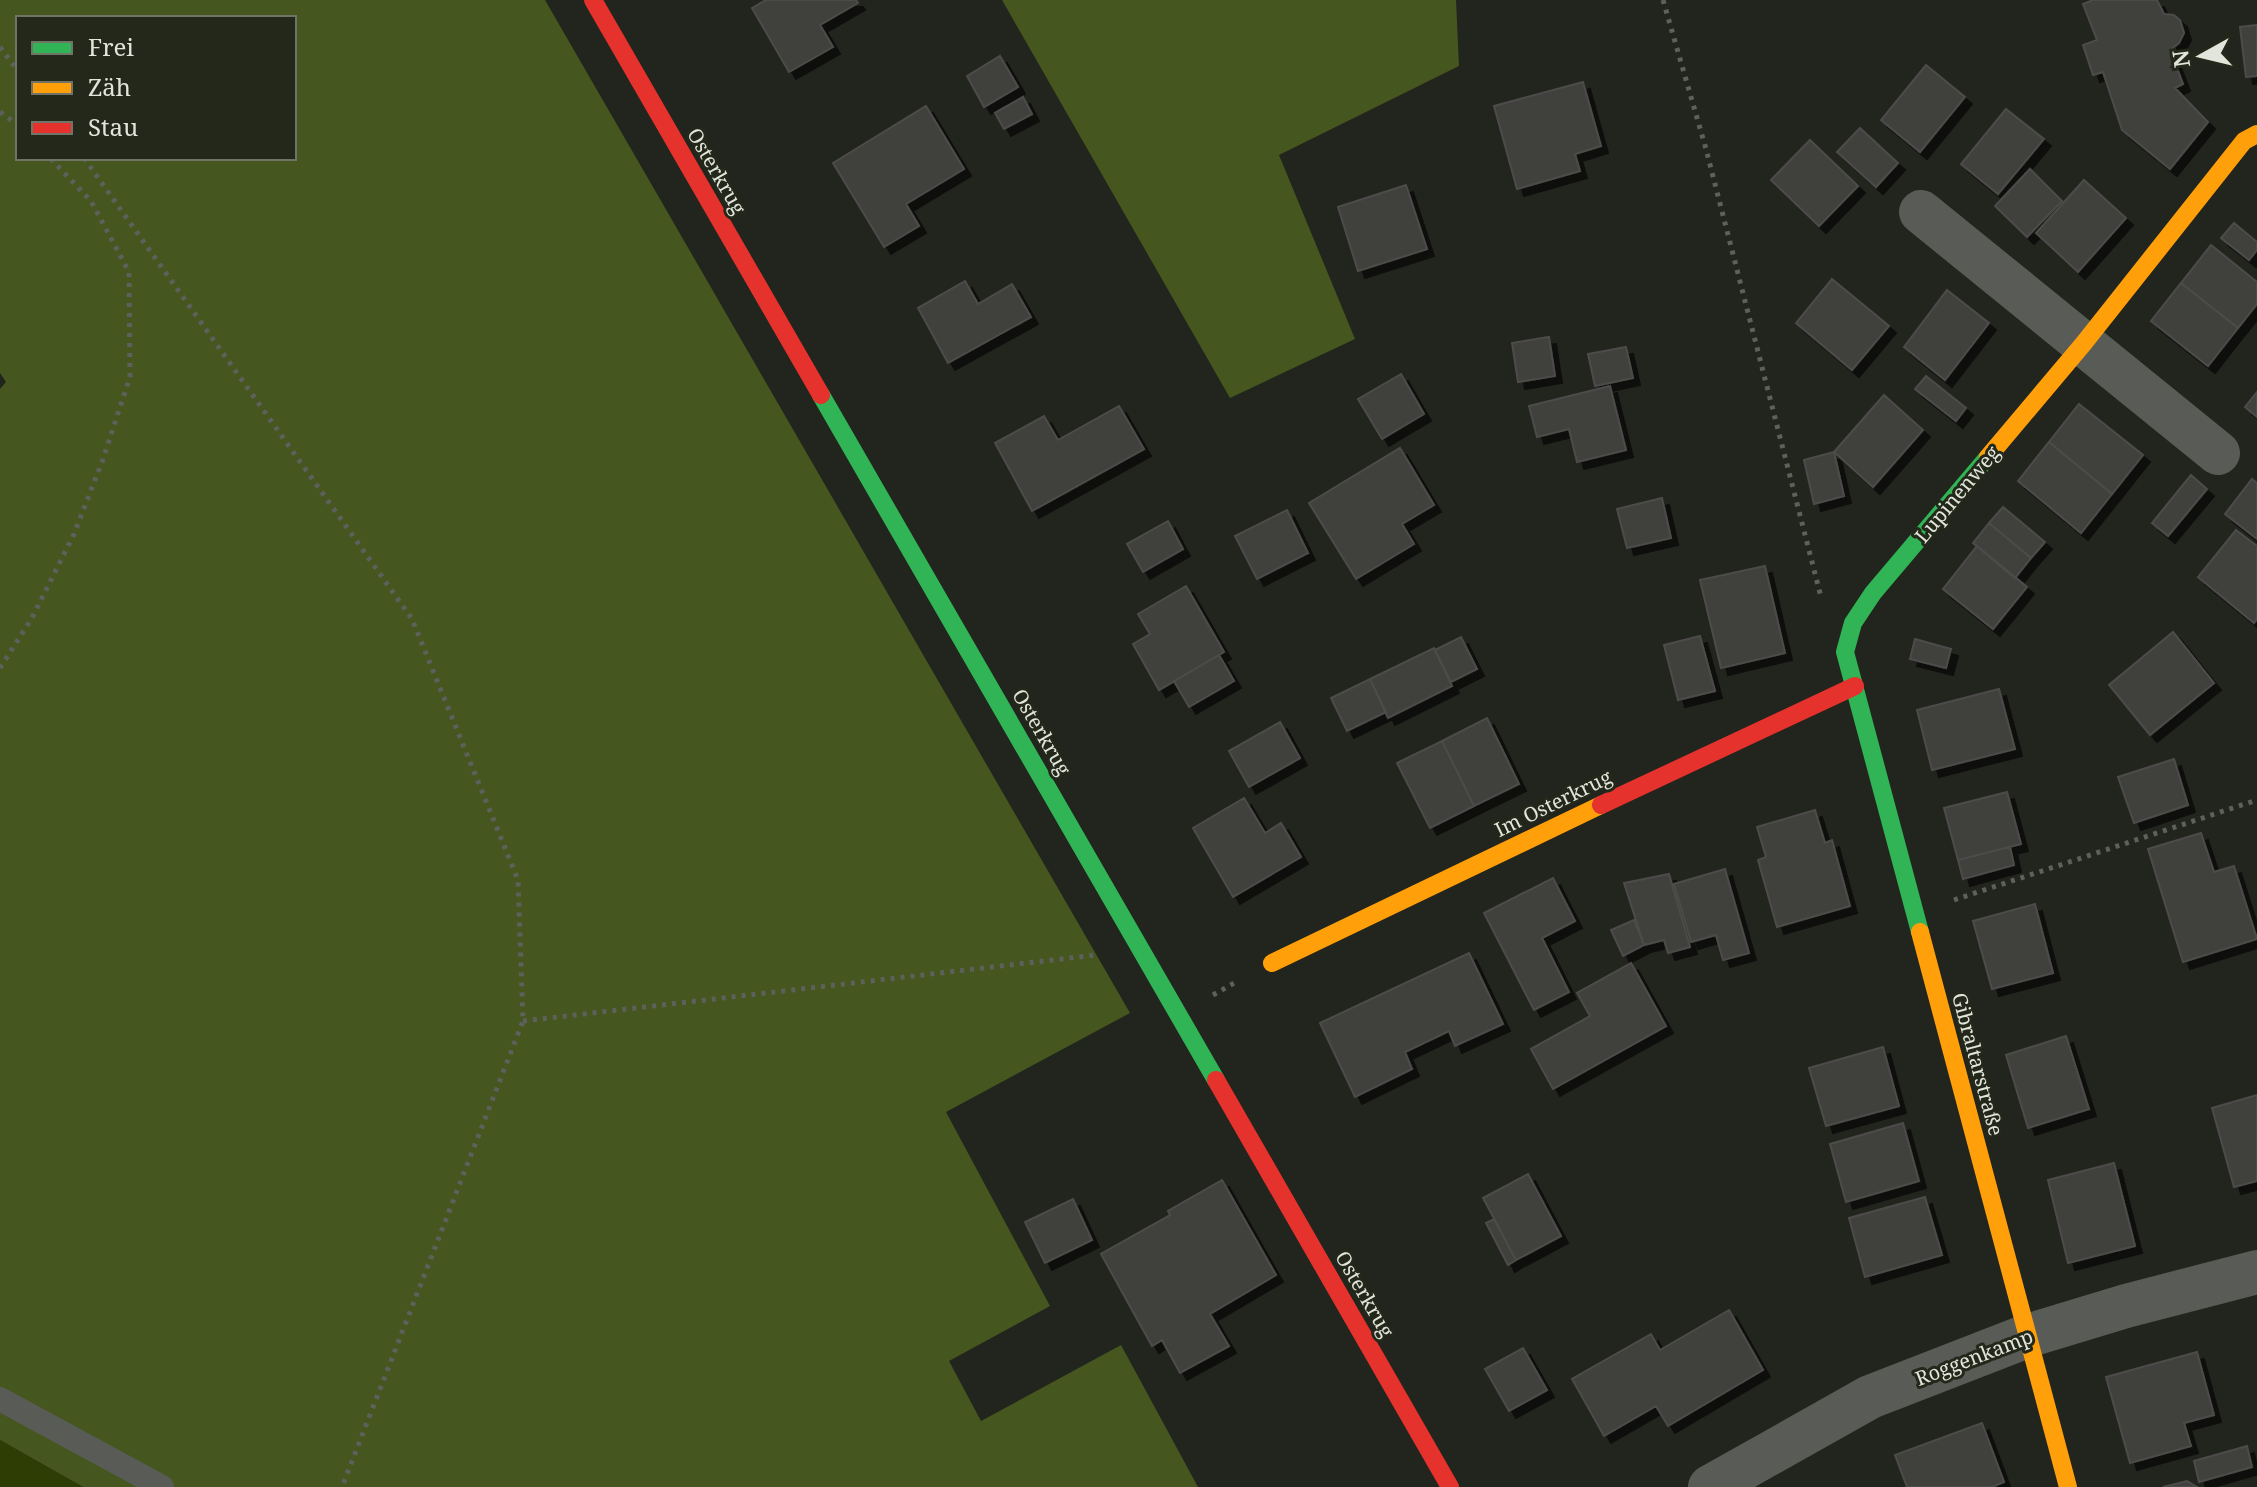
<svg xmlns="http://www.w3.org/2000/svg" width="2257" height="1487" font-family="'Noto Serif',serif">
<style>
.green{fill:#2d3d04}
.forest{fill:#45561e;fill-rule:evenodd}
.building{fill:#413f3e;stroke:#4d4c4a;stroke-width:2;filter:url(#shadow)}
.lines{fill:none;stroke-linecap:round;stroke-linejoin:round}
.path{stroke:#5e605c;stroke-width:5;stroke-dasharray:4 6;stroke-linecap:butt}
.lane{stroke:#595b57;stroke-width:24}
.street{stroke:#595b57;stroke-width:44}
.fast{stroke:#30b455;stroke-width:18}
.slow{stroke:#ff9f0a;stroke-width:18}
.jam{stroke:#e5322d;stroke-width:18}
.labels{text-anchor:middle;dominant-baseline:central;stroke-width:6;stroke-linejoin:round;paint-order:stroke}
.street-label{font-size:20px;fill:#e1e5db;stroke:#23281a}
</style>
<defs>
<filter id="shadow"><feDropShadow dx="7" dy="7" stdDeviation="0" flood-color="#0009"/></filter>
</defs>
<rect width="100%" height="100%" fill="#22241e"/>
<path class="green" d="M 0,1440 L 83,1487 L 0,1487 Z"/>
<path class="forest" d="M 0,0 L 545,0 L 1130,1013 L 946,1112 L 1050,1306 L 949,1361 L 981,1421 L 1121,1345 L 1198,1487 L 83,1487 L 0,1440 L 0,389 L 6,382 L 0,373 ZM 18,18 L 294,18 L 294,158 L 18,158 Z
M 1002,0 L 1456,0 L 1459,66 L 1279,155 L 1355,339 L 1230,398 Z"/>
<path class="building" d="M 766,0 L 856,0 L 858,3 L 820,25 L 833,47 L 789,72 L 752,8 Z
M 2093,0 L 2157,0 L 2164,14 L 2174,15 L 2180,20 L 2184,33 L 2179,43 L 2170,50 L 2183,84 L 2175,88 L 2208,122 L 2170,169 L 2122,130 L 2103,72 L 2093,75 L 2083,45 L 2097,40 L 2083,4 Z
M 2257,25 L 2257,76 L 2246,77 L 2240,27 Z
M 1000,56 L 1018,87 L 984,107 L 967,76 Z
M 1926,65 L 1965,97 L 1920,152 L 1881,120 Z
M 1583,82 L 1601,146 L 1575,154 L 1580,171 L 1517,189 L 1494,106 Z
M 1023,97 L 1032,114 L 1004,129 L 995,113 Z
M 926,106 L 964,169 L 906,204 L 919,226 L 884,247 L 833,163 Z
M 2006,109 L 2044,139 L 1998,194 L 1961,164 Z
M 1860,128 L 1898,163 L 1876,187 L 1837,152 Z
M 1810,140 L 1858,186 L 1819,226 L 1771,180 Z
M 2030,169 L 2062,201 L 2027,237 L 1995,206 Z
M 2084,180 L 2126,218 L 2078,272 L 2036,233 Z
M 1406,185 L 1427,249 L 1358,271 L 1338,207 Z
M 2234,223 L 2257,242 L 2257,250 L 2249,260 L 2221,238 Z
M 2211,245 L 2257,282 L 2257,304 L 2238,328 L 2181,283 Z
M 1832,279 L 1889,326 L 1852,370 L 1796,323 Z
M 965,281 L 978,304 L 1012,284 L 1031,317 L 948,363 L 918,308 Z
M 2181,283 L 2238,328 L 2208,366 L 2151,321 Z
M 1947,290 L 1989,323 L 1945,380 L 1904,347 Z
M 1549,337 L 1555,376 L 1518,382 L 1512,343 Z
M 1626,347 L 1633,378 L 1595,386 L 1588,354 Z
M 1401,374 L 1424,414 L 1382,439 L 1358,399 Z
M 1926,376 L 1966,408 L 1956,421 L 1915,389 Z
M 1610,386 L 1626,450 L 1577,462 L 1569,429 L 1537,437 L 1529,406 Z
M 2257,392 L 2257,417 L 2245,407 Z
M 1884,395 L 1923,430 L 1873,487 L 1834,452 Z
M 2079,404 L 2143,455 L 2112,494 L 2049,442 Z
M 1119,406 L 1144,449 L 1032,511 L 995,443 L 1044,416 L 1058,440 Z
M 2049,442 L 2112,494 L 2081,533 L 2018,481 Z
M 1400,448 L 1434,505 L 1402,524 L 1414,544 L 1356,579 L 1309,503 Z
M 1834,452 L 1844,496 L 1814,504 L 1804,460 Z
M 2191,475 L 2207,489 L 2168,536 L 2152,523 Z
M 2252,479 L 2257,483 L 2257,539 L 2225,514 Z
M 1662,498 L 1671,538 L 1627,548 L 1617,509 Z
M 2003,507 L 2045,542 L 2031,558 L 1989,523 Z
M 1287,510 L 1308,553 L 1257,579 L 1235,536 Z
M 1168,521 L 1183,549 L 1143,572 L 1127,544 Z
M 1989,523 L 2031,558 L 2015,578 L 1973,543 Z
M 2236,530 L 2257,546 L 2257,619 L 2254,623 L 2198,577 Z
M 1977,546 L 2027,587 L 1993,629 L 1943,589 Z
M 1765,566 L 1785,653 L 1721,668 L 1700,580 Z
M 1186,586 L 1224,652 L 1159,690 L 1133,644 L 1150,634 L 1138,614 Z
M 2173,632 L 2214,683 L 2150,735 L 2109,685 Z
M 1700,636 L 1715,691 L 1678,700 L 1664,645 Z
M 1461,637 L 1477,669 L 1451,682 L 1435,650 Z
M 1915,639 L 1951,649 L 1946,668 L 1910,659 Z
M 1434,648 L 1452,686 L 1388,718 L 1370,679 Z
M 1219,655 L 1234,681 L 1189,707 L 1174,681 Z
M 1370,679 L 1386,712 L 1347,731 L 1331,698 Z
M 1999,689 L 2015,749 L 1932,770 L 1917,710 Z
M 1487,718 L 1519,784 L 1474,806 L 1442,741 Z
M 1280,722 L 1300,758 L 1249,787 L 1229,751 Z
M 1442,741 L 1474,806 L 1430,828 L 1397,763 Z
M 2174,759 L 2188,805 L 2134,823 L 2118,777 Z
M 2007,792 L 2021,844 L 1958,860 L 1944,808 Z
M 1244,798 L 1265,833 L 1281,823 L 1301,857 L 1233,897 L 1193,828 Z
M 1815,810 L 1825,843 L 1832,840 L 1850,906 L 1777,927 L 1758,860 L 1766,857 L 1757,827 Z
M 2201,833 L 2214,872 L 2234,866 L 2257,939 L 2183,962 L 2148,849 Z
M 2010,847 L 2014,865 L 1963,879 L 1958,860 Z
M 1725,869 L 1749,953 L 1723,960 L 1716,935 L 1691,942 L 1674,884 Z
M 1669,874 L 1690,947 L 1668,953 L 1664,940 L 1644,945 L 1624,883 Z
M 1553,878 L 1575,921 L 1542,938 L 1569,992 L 1534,1010 L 1484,913 Z
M 2035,904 L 2053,973 L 1992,989 L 1973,921 Z
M 1634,920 L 1644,945 L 1623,956 L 1611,930 Z
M 1469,953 L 1503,1024 L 1455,1046 L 1449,1031 L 1405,1052 L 1412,1069 L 1355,1097 L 1320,1023 Z
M 1631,963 L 1666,1026 L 1553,1089 L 1531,1049 L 1590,1016 L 1577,993 Z
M 2066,1036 L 2089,1109 L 2028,1128 L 2006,1055 Z
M 1883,1047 L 1899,1106 L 1826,1126 L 1809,1068 Z
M 2257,1095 L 2257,1181 L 2234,1187 L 2212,1108 Z
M 1903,1123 L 1919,1181 L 1846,1202 L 1830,1144 Z
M 2114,1163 L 2135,1246 L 2068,1263 L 2048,1180 Z
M 1528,1174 L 1561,1236 L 1516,1260 L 1483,1198 Z
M 1222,1180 L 1276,1275 L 1210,1314 L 1229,1346 L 1180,1373 L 1162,1340 L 1152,1346 L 1101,1254 L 1170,1215 L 1168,1211 Z
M 1925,1197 L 1942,1255 L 1865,1277 L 1849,1218 Z
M 1073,1199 L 1092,1240 L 1045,1263 L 1025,1222 Z
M 1494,1219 L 1516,1260 L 1508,1265 L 1486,1223 Z
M 1729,1310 L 1763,1370 L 1668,1426 L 1656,1406 L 1604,1436 L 1572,1379 L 1651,1334 L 1660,1350 Z
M 1523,1348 L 1547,1390 L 1509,1411 L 1485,1369 Z
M 2197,1352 L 2214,1415 L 2184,1423 L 2191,1446 L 2130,1463 L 2106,1377 Z
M 1982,1423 L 2004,1482 L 1992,1487 L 1907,1487 L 1895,1455 Z
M 2247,1446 L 2252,1467 L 2199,1482 L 2194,1461 Z
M 2187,1481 L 2197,1487 L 2163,1487 Z"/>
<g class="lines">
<path class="path" d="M 1663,0 L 1706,149 L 1821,597
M 0,47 L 18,71
M 0,112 L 18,125
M 84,158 L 412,619 L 518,880 L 523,1021 L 342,1487
M 0,668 L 32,618 L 74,534 L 102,462 L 130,377 L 129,272 L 91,201 L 50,158
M 1954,900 L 2257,800
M 1213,995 L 1236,982
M 523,1021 L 1096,955"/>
<path class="lane" d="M 0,1399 L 162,1487"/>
<path class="street" d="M 1921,212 L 2218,453
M 1710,1487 L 1870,1397 L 2027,1336 L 2126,1306 L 2257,1272"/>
<path class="fast" d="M 821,395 L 1216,1080
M 1920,932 L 1845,652 L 1853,623 L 1873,593 L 1988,457"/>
<path class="slow" d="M 1988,457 L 2084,343 L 2244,141 L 2257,134
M 1920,932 L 2068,1487
M 1272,963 L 1601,805"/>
<path class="jam" d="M 593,0 L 821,395
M 1601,805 L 1855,686
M 1216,1080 L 1450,1487"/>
</g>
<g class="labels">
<g class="street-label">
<text transform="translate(717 171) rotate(60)">Osterkrug</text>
<text transform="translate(1957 494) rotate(-50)">Lupinenweg</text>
<text transform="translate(1042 732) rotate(60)">Osterkrug</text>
<text transform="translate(1553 803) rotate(-26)">Im Osterkrug</text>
<text transform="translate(1978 1064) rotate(75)">Gibraltarstraße</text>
<text transform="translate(1365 1294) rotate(60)">Osterkrug</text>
<text transform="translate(1974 1357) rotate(-21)">Roggenkamp</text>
</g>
</g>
<rect x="16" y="16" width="280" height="144" fill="#23281a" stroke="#6f7467" stroke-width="2"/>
<rect x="32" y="42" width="40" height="12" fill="#30b455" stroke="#6f7467" stroke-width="2"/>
<text x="88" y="56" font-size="24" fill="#e1e5db">Frei</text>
<rect x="32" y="82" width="40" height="12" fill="#ff9f0a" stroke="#6f7467" stroke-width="2"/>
<text x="88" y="96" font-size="24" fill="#e1e5db">Zäh</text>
<rect x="32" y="122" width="40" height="12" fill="#e5322d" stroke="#6f7467" stroke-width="2"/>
<text x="88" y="136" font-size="24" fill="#e1e5db">Stau</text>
<g transform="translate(2201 56) rotate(262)" stroke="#23281a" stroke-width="6" paint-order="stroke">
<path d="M0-6L14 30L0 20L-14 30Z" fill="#e1e5db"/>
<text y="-12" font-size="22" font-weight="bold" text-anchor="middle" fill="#e1e5db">N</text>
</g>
</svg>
